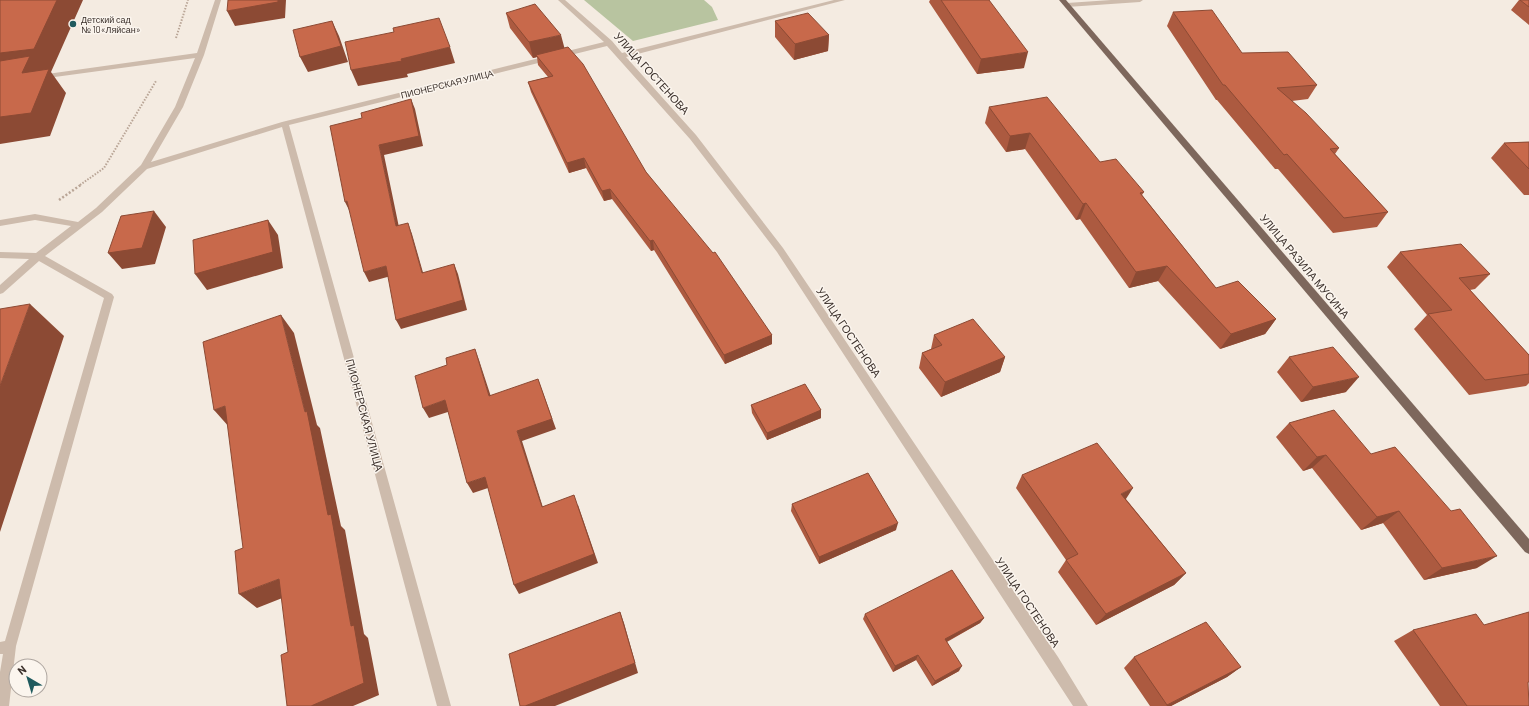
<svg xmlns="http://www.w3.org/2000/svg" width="1529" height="706" font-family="Barlow,sans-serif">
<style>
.green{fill:#b8c4a0}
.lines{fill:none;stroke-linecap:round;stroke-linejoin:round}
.path-far1{stroke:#b9a596;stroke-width:2;stroke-dasharray:1.5 1.5;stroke-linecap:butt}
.path{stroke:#b9a596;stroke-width:2.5;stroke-dasharray:2 2;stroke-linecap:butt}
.minor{fill:#cdbbac;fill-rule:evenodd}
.major{fill:#7d675c;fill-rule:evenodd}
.wall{fill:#ac5a40}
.shaded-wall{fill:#8c4a34}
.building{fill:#c8694b;stroke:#8c4a34}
.poi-dot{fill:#1f5a5e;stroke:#fbf5ee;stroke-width:1.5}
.labels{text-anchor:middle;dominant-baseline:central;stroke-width:3;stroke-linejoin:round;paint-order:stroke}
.far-poi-label{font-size:9px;fill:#3b302b;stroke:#fbf5ee;text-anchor:start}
.far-street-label{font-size:9px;fill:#3b302b;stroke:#fbf5ee}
.street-label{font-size:11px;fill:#3b302b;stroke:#fbf5ee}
</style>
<rect width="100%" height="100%" fill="#f4ebe1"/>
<path class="green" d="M 584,0 L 704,0 L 712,7 L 718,20 L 633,41 Z"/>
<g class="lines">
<path class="path-far1" d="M 176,38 L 188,0
M 80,185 L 104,168 L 156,81"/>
<path class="path" d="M 59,200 L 82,184"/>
<path class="minor" d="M 215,0 L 221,0 L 204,55 L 183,107 L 151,162 L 282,122 L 604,42 L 558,0 L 565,0 L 612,41 L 622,53 L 834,0 L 845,0 L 626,57 L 696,135 L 783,248 L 1058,657 L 1088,706 L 1073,706 L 777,252 L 690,139 L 607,46 L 289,125 L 451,706 L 437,706 L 282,127 L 147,169 L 102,212 L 45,256 L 112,294 L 114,297 L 16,646 L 9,706 L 0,706 L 0,672 L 3,654 L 0,654 L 0,642 L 5,641 L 104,298 L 39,261 L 3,293 L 0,294 L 0,285 L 29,259 L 0,258 L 0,252 L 36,253 L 71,226 L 35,220 L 0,226 L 0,220 L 35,214 L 78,222 L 96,208 L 141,165 L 175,107 L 195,58 L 40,79 L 36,77 L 40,75 L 197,53 Z
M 1111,0 L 1143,0 L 1140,2 L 1067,7 L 1064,5 L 1067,3 Z"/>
<path class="major" d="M 1059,0 L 1066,0 L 1529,539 L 1529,554 L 1525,552 Z"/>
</g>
<path class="wall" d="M 930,0 L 989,0 L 1024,68 L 977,74 L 929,2 Z
M 1519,0 L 1529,0 L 1529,25 L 1511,10 Z
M 1173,12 L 1242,53 L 1317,85 L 1308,99 L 1292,101 L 1339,148 L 1335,154 L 1388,212 L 1377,227 L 1333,233 L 1278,169 L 1275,169 L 1217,100 L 1216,100 L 1167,26 Z
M 506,13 L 564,48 L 646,172 L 772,335 L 772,344 L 725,364 L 654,250 L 651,251 L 612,199 L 604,201 L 586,168 L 569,173 L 531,92 L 528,82 L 548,77 L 538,65 L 537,57 L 533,58 L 510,28 Z
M 775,21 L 829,35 L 828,51 L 794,60 L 775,37 Z
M 989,107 L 1100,162 L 1144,192 L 1142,195 L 1216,288 L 1276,319 L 1265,334 L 1220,349 L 1158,281 L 1129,288 L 1080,219 L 1076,220 L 1025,149 L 1006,152 L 985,123 Z
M 1529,142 L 1529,195 L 1524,195 L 1491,158 L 1504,143 Z
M 1400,252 L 1490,274 L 1475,289 L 1470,290 L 1529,355 L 1529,383 L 1526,386 L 1469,395 L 1414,329 L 1427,315 L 1387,267 Z
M 934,335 L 1005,357 L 1000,372 L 941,397 L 919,368 L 922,353 L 931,349 Z
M 1289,357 L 1346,392 L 1301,402 L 1277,372 Z
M 751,405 L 821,410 L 821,418 L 767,440 L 752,413 Z
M 1289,423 L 1371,454 L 1477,568 L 1424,580 L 1383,523 L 1361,530 L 1312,468 L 1303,471 L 1276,437 Z
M 1022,475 L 1126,499 L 1186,573 L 1174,585 L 1096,625 L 1058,572 L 1066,560 L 1016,488 Z
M 792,504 L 896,530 L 819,564 L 791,511 Z
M 865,614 L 984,618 L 980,623 L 947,642 L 959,671 L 932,686 L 916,660 L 893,672 L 863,619 Z
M 1484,625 L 1529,706 L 1440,706 L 1394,641 L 1413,630 Z
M 1134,657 L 1241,667 L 1227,677 L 1171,706 L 1150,706 L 1124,668 Z"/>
<path class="shaded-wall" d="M 57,0 L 83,0 L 51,72 L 66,93 L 50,136 L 0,144 L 0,53 Z
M 278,0 L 286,0 L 285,18 L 235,26 L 227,11 Z
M 332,21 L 339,36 L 348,62 L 308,72 L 300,57 Z
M 561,35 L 565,50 L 536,55 L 537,57 L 533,58 L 529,42 Z
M 829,35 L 828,51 L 794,60 L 795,44 Z
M 450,47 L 455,63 L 407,74 L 408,77 L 358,86 L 351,70 Z
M 1028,52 L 1024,68 L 977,74 L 981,59 Z
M 411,99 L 415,109 L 423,146 L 384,155 L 401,237 L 396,226 L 379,145 Z
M 1030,133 L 1025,149 L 1006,152 L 1010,136 Z
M 584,158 L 586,168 L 569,173 L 567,163 Z
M 610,189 L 612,199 L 604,201 L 602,191 Z
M 347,201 L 350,212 L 345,202 Z
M 1086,203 L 1080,219 L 1076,220 L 1083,204 Z
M 154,211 L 166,227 L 155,264 L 122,269 L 108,253 Z
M 268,220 L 278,235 L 283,268 L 207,290 L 195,274 Z
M 408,223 L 412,234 L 426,283 L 422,273 Z
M 653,240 L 654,250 L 651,251 L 650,241 Z
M 454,264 L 458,274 L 467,310 L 401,329 L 396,320 Z
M 386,266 L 391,276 L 369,282 L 364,272 Z
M 1167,266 L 1158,281 L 1129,288 L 1136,272 Z
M 30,304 L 64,336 L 0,532 L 0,386 Z
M 281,315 L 294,333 L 317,425 L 320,428 L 341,526 L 345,530 L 364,634 L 368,638 L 379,695 L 353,706 L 311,706 L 351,626 L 305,412 Z
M 1276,319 L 1265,334 L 1220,349 L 1231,334 Z
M 772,335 L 772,344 L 725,364 L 724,355 Z
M 475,349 L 479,360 L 494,406 L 489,396 Z
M 1005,357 L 1000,372 L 941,397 L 945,382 Z
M 1359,377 L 1346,392 L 1301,402 L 1313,387 Z
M 538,379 L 556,429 L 522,441 L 546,517 L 542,507 L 517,431 Z
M 445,400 L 451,411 L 429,418 L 423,408 Z
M 225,406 L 230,428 L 214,410 Z
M 821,410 L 821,418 L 767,440 L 767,433 Z
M 1326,455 L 1312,468 L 1303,471 L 1317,457 Z
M 485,477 L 491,487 L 473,493 L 467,483 Z
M 1133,488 L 1124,502 L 1121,494 Z
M 578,505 L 598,563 L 519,594 L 514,585 Z
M 1399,511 L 1383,523 L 1361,530 L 1377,517 Z
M 898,523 L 896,530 L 819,564 L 819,557 Z
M 1497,556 L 1477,568 L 1424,580 L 1442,568 Z
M 1186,573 L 1174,585 L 1096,625 L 1106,614 Z
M 279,579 L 295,593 L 257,608 L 239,594 Z
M 620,612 L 624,623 L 638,673 L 555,706 L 525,706 Z
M 984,618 L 980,623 L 942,644 L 945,639 Z
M 918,655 L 916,660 L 893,672 L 895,666 Z
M 962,666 L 959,671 L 932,686 L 935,681 Z
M 1241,667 L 1227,677 L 1171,706 L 1166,706 Z"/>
<path class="building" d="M 0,0 L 57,0 L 34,49 L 0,53 Z
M 228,0 L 278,0 L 278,2 L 227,11 Z
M 941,0 L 989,0 L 1028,52 L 981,59 Z
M 1520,0 L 1529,0 L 1529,7 Z
M 535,4 L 561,35 L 529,42 L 506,13 Z
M 1212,10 L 1242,53 L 1288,52 L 1317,85 L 1277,88 L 1306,113 L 1339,148 L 1330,149 L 1388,212 L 1344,218 L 1287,154 L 1284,155 L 1225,85 L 1223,85 L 1173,12 Z
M 808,13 L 829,35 L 795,44 L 775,21 Z
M 439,18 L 450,47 L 401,59 L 402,61 L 351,70 L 345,42 L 394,32 L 393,28 Z
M 332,21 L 341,46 L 300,57 L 293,30 Z
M 568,47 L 583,64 L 646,172 L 713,253 L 715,252 L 772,335 L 724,355 L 653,240 L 650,241 L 610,189 L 602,191 L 584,158 L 567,163 L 528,82 L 553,76 L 536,55 Z
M 30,56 L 22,73 L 49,69 L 31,113 L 0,117 L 0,61 Z
M 1047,97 L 1100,162 L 1116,159 L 1144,192 L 1140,193 L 1216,288 L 1238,281 L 1276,319 L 1231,334 L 1167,266 L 1136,272 L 1086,203 L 1083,204 L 1030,133 L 1010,136 L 989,107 Z
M 411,99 L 419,136 L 379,145 L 396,226 L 408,223 L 422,273 L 454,264 L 463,300 L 396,320 L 386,266 L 364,272 L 347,201 L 345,202 L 330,126 L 362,118 L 361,113 Z
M 1529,142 L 1529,169 L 1504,143 Z
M 154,211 L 142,248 L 108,253 L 121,216 Z
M 268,220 L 273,252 L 195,274 L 193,240 Z
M 1461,244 L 1490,274 L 1459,278 L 1529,355 L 1529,374 L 1485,380 L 1428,314 L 1452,310 L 1400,252 Z
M 30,304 L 0,386 L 0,309 Z
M 281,315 L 305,412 L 307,411 L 328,515 L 331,514 L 351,626 L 354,625 L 364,683 L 311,706 L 287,706 L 281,655 L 288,652 L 279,579 L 239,594 L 235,551 L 243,548 L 225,406 L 214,410 L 203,342 Z
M 973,319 L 1005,357 L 945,382 L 922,353 L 942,345 L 934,335 Z
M 1333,347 L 1359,377 L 1313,387 L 1289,357 Z
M 475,349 L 489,396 L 538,379 L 552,419 L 517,431 L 542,507 L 574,495 L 594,554 L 514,585 L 485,477 L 467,483 L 445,400 L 423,408 L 415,376 L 447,365 L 446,358 Z
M 805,384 L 821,410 L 767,433 L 751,405 Z
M 1334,410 L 1371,454 L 1395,447 L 1451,511 L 1460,509 L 1497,556 L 1442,568 L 1399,511 L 1377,517 L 1326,455 L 1317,457 L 1289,423 Z
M 1097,443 L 1133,488 L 1121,494 L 1186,573 L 1106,614 L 1066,560 L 1078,554 L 1022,475 Z
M 868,473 L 898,523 L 819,557 L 792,504 Z
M 952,570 L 984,618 L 945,639 L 962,666 L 935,681 L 918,655 L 895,666 L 865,614 Z
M 620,612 L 635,663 L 525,706 L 520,706 L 509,654 Z
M 1529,612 L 1529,682 L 1528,682 L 1529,706 L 1467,706 L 1413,630 L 1476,614 L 1484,625 Z
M 1206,622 L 1241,667 L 1167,705 L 1134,657 Z"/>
<circle class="poi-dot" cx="73" cy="24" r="4"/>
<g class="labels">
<g class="far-poi-label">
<text x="81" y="19">Детский сад<tspan x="81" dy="10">№ 10«Ляйсан»</tspan></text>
</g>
<g class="far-street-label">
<text transform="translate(447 84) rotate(-14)">ПИОНЕРСКАЯ УЛИЦА</text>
</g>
<g class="street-label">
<text transform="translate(652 73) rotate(48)">УЛИЦА ГОСТЕНОВА</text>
<text transform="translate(1305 266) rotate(50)">УЛИЦА РАЗИЛА МУСИНА</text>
<text transform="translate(849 332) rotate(56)">УЛИЦА ГОСТЕНОВА</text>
<text transform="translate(365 415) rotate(75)">ПИОНЕРСКАЯ УЛИЦА</text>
<text transform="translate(1028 602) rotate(56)">УЛИЦА ГОСТЕНОВА</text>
</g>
</g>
<g transform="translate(28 678) rotate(322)"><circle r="19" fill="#fbf5ee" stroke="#aea6a0"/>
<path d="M0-3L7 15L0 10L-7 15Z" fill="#1f5a5e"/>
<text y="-6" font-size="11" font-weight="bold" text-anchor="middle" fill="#3b302b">N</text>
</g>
</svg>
